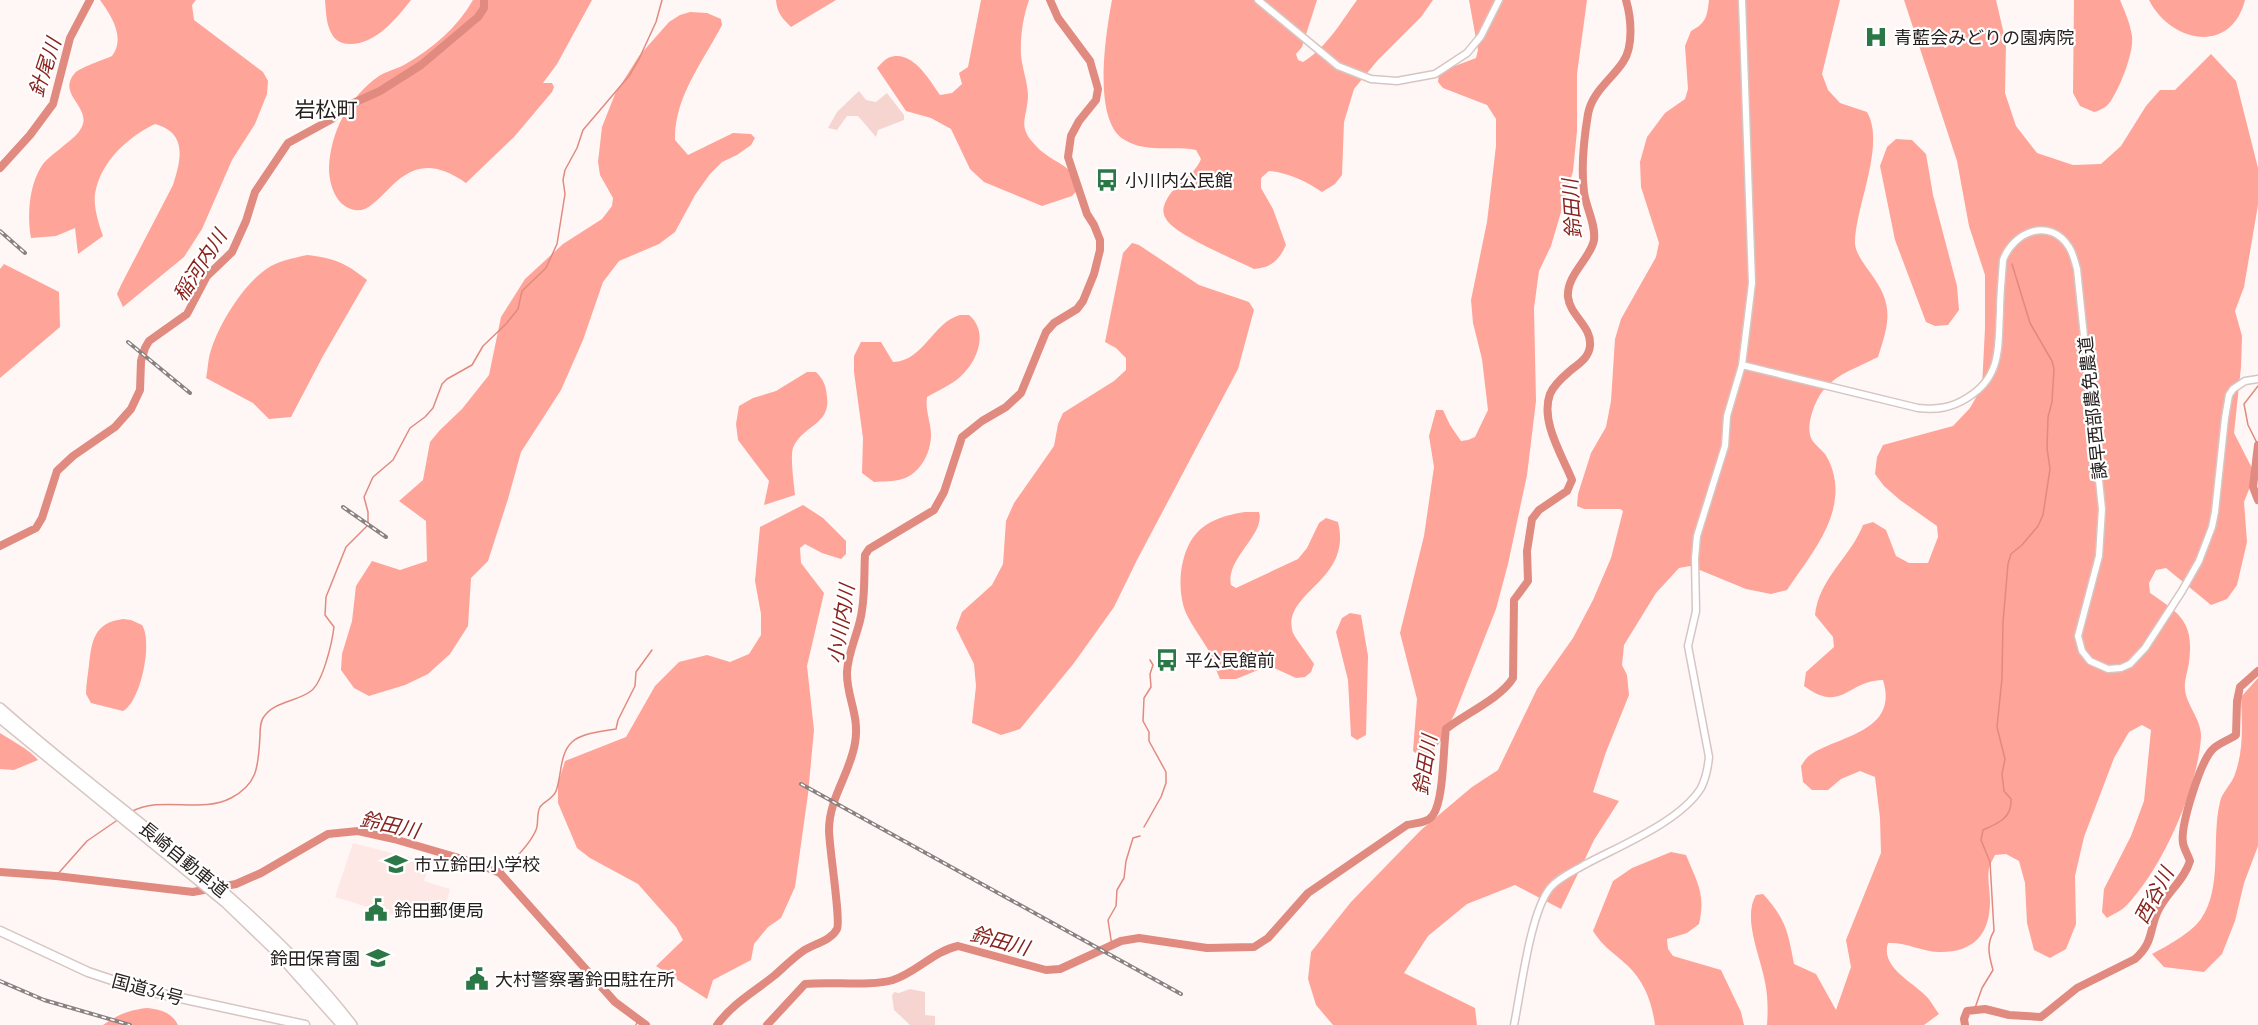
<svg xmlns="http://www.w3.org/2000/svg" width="2258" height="1025" font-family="Barlow,'Noto Sans JP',sans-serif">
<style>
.built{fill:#fee8e5}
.green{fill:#f6d5d0}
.forest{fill:#fea499}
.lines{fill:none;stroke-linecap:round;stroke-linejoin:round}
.stream{stroke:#e18a7f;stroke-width:1.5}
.river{stroke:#e18a7f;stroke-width:8}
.tertiary-casing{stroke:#d7c5c2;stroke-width:9}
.trunk-casing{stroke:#d7c5c2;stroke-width:11}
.motorway-casing{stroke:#d7c5c2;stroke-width:12}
.tertiary{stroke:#fff;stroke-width:6}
.trunk{stroke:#fff;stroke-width:8}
.motorway{stroke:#fff;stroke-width:9}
.rail-casing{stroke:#898281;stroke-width:4}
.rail{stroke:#fff;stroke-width:1.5;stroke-dasharray:4.5;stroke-linecap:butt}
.labels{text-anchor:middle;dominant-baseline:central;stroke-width:4.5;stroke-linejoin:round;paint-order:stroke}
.poi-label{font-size:18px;fill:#26201f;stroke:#fff;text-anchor:start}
.street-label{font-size:18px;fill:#26201f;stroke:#fff}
.water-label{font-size:20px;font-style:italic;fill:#88231d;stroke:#fff}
.quarter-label{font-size:21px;fill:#26201f;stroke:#fff}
</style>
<rect width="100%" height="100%" fill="#fff7f6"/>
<path class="built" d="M 353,843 L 430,863 L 424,881 L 450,889 L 442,919 L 401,902 L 396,916 L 335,897 Z"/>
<path class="green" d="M 859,91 L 866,100 L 876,102 L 887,93 L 904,115 L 904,120 L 878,130 L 876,137 L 858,116 L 847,116 L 837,130 L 828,128 L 837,112 Z
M 910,989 L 925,992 L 925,1015 L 935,1016 L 935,1025 L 910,1025 L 894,1010 L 892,996 L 894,992 L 899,993 Z"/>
<path class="forest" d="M 100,0 L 196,0 L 192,5 L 194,20 L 263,72 L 268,81 L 267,94 L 255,124 L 232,160 L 202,229 L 184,257 L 123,307 L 117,294 L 121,285 L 173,185 C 181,160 188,133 155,124 C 128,137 103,160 96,189 C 92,203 98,222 103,236 L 78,254 L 75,228 L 56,236 L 31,238 C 27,217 29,186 41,167 C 46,159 55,153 61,148 C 69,141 80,134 83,124 C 88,105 57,93 75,73 C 81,67 103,60 112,56 C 126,38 111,15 100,0 Z
M 325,0 L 411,0 C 396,19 375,45 349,44 C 343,44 336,41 333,36 C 326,26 326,12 325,0 Z
M 473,0 L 592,0 L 557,64 L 543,83 L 552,83 L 554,87 L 552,92 L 514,137 L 466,183 C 394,131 383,232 345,206 C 334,199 329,181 329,169 C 330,132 349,97 379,76 C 387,71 396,69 404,65 C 432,49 457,28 473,0 Z
M 836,0 L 791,27 C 782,18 777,13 776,0 Z
M 981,0 L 1029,0 C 1023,17 1020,37 1021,55 C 1022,68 1028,83 1028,96 C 1027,120 1016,126 1037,147 C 1051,162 1073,165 1081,186 L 1072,196 L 1042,206 L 984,182 L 970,169 L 951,129 L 931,118 L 906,111 L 877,68 C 880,65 884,60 888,58 C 912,48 929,80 940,95 L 952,93 L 962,84 L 959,73 L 968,67 Z
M 1112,0 L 1317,0 L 1302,47 L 1296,54 L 1298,60 L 1303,62 C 1326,48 1342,21 1357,0 L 1433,0 L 1421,17 L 1377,61 L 1354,89 L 1344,122 L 1342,175 L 1335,184 L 1322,192 C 1305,181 1289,173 1269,171 L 1261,178 L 1261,188 L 1273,209 L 1286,245 C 1279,260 1271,268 1254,269 C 1234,259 1175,235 1166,219 C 1162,212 1163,207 1166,201 C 1174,184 1194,177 1201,159 L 1196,150 C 1172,145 1146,154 1123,139 C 1092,118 1106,32 1112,0 Z
M 1469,0 L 1587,0 L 1577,74 L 1577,131 L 1573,171 L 1551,246 L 1539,271 L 1534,308 L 1536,401 L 1527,475 L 1508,564 L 1496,609 L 1455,713 L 1441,741 L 1430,755 L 1420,756 L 1413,751 L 1417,699 L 1400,633 L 1424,536 L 1434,467 L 1429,436 L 1436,410 L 1443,410 L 1450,425 L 1461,441 L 1468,440 L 1475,437 L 1488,410 L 1482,359 L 1473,323 L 1471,300 L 1487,222 L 1496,146 L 1496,119 L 1487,105 L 1443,88 L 1438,82 L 1439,72 L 1476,58 L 1478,50 Z
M 1709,0 L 1840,0 L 1822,74 L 1828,90 L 1840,103 L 1867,112 C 1886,145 1855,207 1855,243 C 1855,252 1864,264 1869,271 C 1894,304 1890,320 1878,357 C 1847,373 1823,377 1812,413 C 1809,422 1808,433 1812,440 C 1815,445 1821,449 1825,454 C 1833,466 1837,483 1835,498 C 1832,531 1805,563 1787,590 L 1771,594 L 1746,589 L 1690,566 L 1679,568 L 1656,593 L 1624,645 L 1622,665 L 1627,675 L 1629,695 L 1606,752 L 1593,792 L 1619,801 L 1594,840 L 1561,909 L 1515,885 L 1467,904 L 1428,936 L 1404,973 L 1475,1008 L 1477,1025 L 1333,1025 L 1316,1005 L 1308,979 L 1311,952 L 1351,902 L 1421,830 L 1472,787 L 1498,770 L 1537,689 L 1573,638 L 1593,600 L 1611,558 L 1623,511 L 1620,509 L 1584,509 L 1577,506 L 1578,494 L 1591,453 L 1606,427 L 1611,401 L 1615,339 L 1621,319 L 1656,257 L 1659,243 L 1641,187 L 1640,162 L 1647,137 L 1665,113 L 1685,99 L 1688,89 L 1685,46 L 1691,31 C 1706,23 1707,17 1709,0 Z
M 1904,0 L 1996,0 L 2006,43 L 2005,93 L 2016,126 L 2037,153 L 2073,165 L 2101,164 L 2121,146 L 2146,106 L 2160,90 L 2175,90 L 2211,54 L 2236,81 L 2258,168 L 2258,205 L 2244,287 L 2235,311 L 2242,336 L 2241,367 L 2234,433 L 2255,474 L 2244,502 L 2247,542 L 2237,585 L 2227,599 L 2211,605 L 2166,568 L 2156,570 L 2149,583 L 2150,593 C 2181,614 2194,623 2189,662 C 2188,670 2184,681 2185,689 C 2186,705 2202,720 2201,737 C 2198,788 2162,869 2126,906 C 2121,911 2113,914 2107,918 L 2102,912 L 2104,889 L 2131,836 L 2144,801 L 2151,730 L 2142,725 L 2129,732 L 2114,758 L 2084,837 L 2075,876 L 2076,924 L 2066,949 L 2050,958 L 2034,950 L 2027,923 L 2025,883 L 2019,861 L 2006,854 L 1995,855 C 1993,859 1990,864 1989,868 C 1987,878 1990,890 1990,901 C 1990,935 1973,953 1938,952 C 1921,951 1905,942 1888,943 C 1880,968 1914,982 1928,998 C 1932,1003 1935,1009 1939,1014 L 1924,1025 L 1767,1025 C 1768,1012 1768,996 1765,982 C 1761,958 1742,918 1756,895 L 1763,894 C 1786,919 1788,932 1794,964 L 1816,974 L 1836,1010 L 1851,967 L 1846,940 L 1881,853 L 1880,818 L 1875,777 L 1860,771 L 1841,779 L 1828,790 L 1812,790 L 1803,782 L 1801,766 C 1803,763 1806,758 1810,755 C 1840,735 1899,732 1883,680 C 1846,681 1842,714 1804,686 L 1806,672 L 1834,647 L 1833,637 L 1815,615 C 1819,578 1850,558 1863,525 L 1873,522 L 1886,530 L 1896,556 L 1909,563 L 1928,563 L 1938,537 L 1937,526 L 1900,500 L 1884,486 L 1875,474 L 1877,457 L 1883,445 L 1953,426 L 1970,408 L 1982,387 L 1985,328 L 1985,275 L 1969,226 L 1957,161 Z
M 2074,0 L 2120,0 C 2125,12 2130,23 2132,36 C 2134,52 2121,85 2112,99 C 2108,106 2102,110 2094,112 L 2080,106 L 2073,93 Z
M 2149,0 L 2245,0 C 2231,55 2171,43 2149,0 Z
M 690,12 L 707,13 L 721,19 L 722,25 C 703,62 674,97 675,140 L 688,155 L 733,133 L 751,134 L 755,138 L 751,145 L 737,155 L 722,162 L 710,174 L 695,195 L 675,232 L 659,244 L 619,261 L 603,282 L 583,340 L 561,390 L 521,452 L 508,499 L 488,561 L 471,578 L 468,626 L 450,654 L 428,674 L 405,685 L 369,696 L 354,688 L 341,670 L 342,654 L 352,621 L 356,586 L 372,561 L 400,570 L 427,561 L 426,521 L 399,501 L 423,480 L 430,442 L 440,430 L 462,409 L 489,375 L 501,317 L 525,279 L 563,244 L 602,219 L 612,206 L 613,198 L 600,175 L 598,162 L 602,127 L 615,94 L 639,56 L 669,22 L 680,15 Z
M 1896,139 L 1912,140 L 1926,154 L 1933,195 L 1957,286 L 1959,310 L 1948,325 L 1935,326 L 1926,322 L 1895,240 L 1880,166 L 1887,147 Z
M 1132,243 L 1139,245 L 1199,285 L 1249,302 L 1254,310 L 1238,369 L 1137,560 L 1114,607 L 1074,663 L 1020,729 L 1001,735 L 972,723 L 976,686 L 974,664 L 956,628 L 962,612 L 992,585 L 1003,564 L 1006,521 L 1014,503 L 1054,446 L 1058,424 L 1063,413 L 1114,381 L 1126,370 L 1126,358 L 1116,348 L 1105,342 L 1123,253 Z
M 307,255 C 334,258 346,263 367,280 L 323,356 L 291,417 L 269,419 L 253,403 L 206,378 C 208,369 208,358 211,350 C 220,322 245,281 271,266 C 282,260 294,258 307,255 Z
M 4,264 L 59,292 L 60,327 L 0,378 L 0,269 Z
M 960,315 L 969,315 C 989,332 978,361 960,377 C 951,385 937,391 927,397 C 925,411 931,422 931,435 C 931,453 920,474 902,479 C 894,482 883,481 874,482 L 862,473 L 863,438 L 854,372 L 854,356 L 861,342 L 881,342 L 893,362 C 924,361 933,322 960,315 Z
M 807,372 L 816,372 C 824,380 826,386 827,397 C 831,425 801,426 793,448 C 790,457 794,484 795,495 L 764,505 L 769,481 L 738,440 L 736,424 L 739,406 L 753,398 L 776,391 Z
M 803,505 L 823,518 L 846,541 L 846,554 L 841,559 L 822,553 L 805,544 L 800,548 L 801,563 L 824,593 L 807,666 L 814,730 L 808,794 L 795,887 L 781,918 L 768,927 L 754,944 L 751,960 L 713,980 L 707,999 L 656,966 L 683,940 L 676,927 L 638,884 L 590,858 L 577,848 L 558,803 L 558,784 L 565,761 L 626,737 L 655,686 L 679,662 L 707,655 L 730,662 L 749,654 L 761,635 L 761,614 L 755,581 L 760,527 Z
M 1245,512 L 1259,512 C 1266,534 1225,559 1231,585 L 1236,588 L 1298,559 L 1307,548 L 1319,523 L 1326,518 L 1338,522 C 1353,582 1280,592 1293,633 C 1295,638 1310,657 1314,664 L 1311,672 L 1305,677 L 1296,678 L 1272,667 L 1263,668 L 1236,679 L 1220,679 C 1216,671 1214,662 1210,653 C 1203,640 1193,628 1186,613 C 1175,587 1180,541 1206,525 C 1218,517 1232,514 1245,512 Z
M 1350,613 L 1361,615 L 1368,656 L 1366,735 L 1357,740 L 1351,736 L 1348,680 L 1336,632 L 1342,618 Z
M 123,619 L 131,620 L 142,625 C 153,642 141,701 123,711 L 91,703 L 86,694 C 86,684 88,674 89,665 C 92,640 94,623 123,619 Z
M 2258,678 L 2258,846 L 2244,883 L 2235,921 L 2222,954 L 2204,972 L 2164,967 L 2152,954 C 2167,946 2191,933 2201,919 C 2223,887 2211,838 2220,802 C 2222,792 2232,784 2235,774 C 2244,749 2242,723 2241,697 Z
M 0,733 C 12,741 29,749 38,760 L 14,770 L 0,769 Z
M 1671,852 L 1686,855 C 1697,882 1706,894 1699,924 L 1687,933 L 1667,939 L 1668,949 L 1673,956 L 1721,970 L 1741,1012 L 1744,1025 L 1655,1025 C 1652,1002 1644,981 1627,965 C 1613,952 1604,948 1593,931 L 1613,881 L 1632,868 Z
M 147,1008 C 162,1010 171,1012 178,1025 L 103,1025 C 117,1015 129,1010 147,1008 Z"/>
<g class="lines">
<path class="stream" d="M 2258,445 L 2248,425 L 2244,404 L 2258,386
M 131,812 C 161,795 201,814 231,798 C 259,783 258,765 260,736 C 260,730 260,723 263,718 C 273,701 297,702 311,691 C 323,682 332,643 334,627 L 325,615 L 326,597 L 346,547 L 368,525 L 368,512 L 364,497 L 373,477 L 393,460 L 410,428 L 425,417 L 433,408 L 442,384 L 447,379 L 472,365 L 483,346 L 506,324 L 518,309 L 522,291 L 546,268 L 557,244 L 565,194 L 563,180 L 565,170 L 577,148 L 583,130 L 629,76 L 639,59 L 656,22 L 662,0
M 1144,827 L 1161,797 L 1166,783 L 1166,772 L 1149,741 L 1149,732 L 1143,721 L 1144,698 L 1151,687 L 1150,674 L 1153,665 L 1150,660
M 500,873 C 511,863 530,844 536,830 C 539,823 536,815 540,807 C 544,801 553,799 556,791 C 562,776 559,754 572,742 C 582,733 603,731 616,729 L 618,720 L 635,686 L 636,672 L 652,650
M 56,876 L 87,841 L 119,819
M 1112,946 L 1108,920 L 1116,906 L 1117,890 L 1124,878 L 1126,861 L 1133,838 L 1140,836
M 1975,1008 L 1982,988 L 1993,970 C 1989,956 1986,944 1994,931 L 1990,862 L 1981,840 L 1983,830 C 1999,823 2012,818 2011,799 L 2004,791 L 2002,774 L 2005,759 L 1997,727 L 2002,678 L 2003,622 L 2008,564 L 2011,554 L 2022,545 L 2038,526 L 2043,515 L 2050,469 L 2047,448 L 2048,417 L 2052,402 L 2054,369 L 2052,361 L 2030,323 L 2012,264
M 636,1025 L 638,1020"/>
<path class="river" d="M 0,168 L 30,135 L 53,104 L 70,38 L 90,0
M 2258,445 L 2253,487 L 2258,500
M 0,546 L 36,528 L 42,518 L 57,471 L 73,456 L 115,427 L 131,409 L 140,390 L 141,361 L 145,348 L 149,341 L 187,314 L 207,276 L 232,252 L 246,221 L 255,192 L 288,143 L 332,119 L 349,105 L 380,91 L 421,65 L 478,17 L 484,8 L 484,0
M 0,872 L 56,876 L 193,892 L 236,884 L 261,873 L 328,834 L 358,831 L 394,839 L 476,863 L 500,873 L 615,1002 L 646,1025
M 717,1025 C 733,1003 754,992 775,975 C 784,967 793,958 803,951 C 813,944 831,941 837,929 C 841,920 829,847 829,830 C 829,798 850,774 855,743 C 860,715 846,696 847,672 C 848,650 860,630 862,610 C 865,592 864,573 865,555 L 869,549 L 934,510 L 944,492 L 962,437 L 982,421 L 1006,407 L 1021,393 L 1046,332 L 1054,323 L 1077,309 L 1083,301 L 1094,274 L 1100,250 L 1100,240 L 1094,225 L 1087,214 L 1068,157 L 1071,136 L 1079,121 L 1096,100 L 1098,89 L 1090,61 L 1058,18 L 1050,0
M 767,1025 L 805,984 C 831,981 870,987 893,980 C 917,972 934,951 958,946 L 1046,970 L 1060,969 L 1121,941 L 1139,938 L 1207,948 L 1254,947 L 1268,938 L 1308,893 L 1407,825 C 1416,823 1428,823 1433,815 C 1444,800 1443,748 1446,729 C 1465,714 1501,698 1513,678 L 1514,600 L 1528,581 L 1527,551 L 1532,519 L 1539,510 L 1567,491 L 1572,480 C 1562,455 1540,421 1550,394 C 1554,384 1564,376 1571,370 C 1580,363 1589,357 1590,346 C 1592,326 1570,316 1568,297 C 1566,275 1591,258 1594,240 C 1596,224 1586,208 1584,192 C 1581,168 1584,138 1588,114 C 1592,92 1611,80 1623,62 C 1634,46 1631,17 1626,0
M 1965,1025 L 1964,1019 L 1967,1011 L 1985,1009 L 2009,1015 L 2041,1017 L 2077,988 L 2135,959 C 2153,943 2149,932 2157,913 C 2165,894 2184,881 2190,861 C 2188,855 2184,849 2183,843 C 2180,826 2200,763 2212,750 C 2217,744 2229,740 2236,735 L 2237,701 L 2240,687 L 2258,671"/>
<g class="tertiary-casing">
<path id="tertiary" d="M 1258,0 L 1338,66 L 1371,79 L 1397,81 L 1435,74 L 1467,53 L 1481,36 L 1499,0
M 1742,365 L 1918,408 C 1937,410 1951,408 1967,398 C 2002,377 1998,347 2000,311 C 2000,294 2002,277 2003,260 C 2014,231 2050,217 2069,247 C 2073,253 2075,262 2077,269 L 2102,509 L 2099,556 L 2078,636 L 2082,651 L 2090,661 L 2108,669 L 2121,668 L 2130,664 L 2145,648 L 2182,591 L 2199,561 L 2212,527 L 2215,512 L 2225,418 L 2229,395 L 2233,389 L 2245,381 L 2258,379
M 1514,1025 C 1521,991 1530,913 1550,888 C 1558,878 1572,872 1584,865 C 1619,846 1680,822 1701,788 C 1706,778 1708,767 1709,757 L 1688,646 L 1696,611 L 1695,558 L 1697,536 L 1725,446 L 1727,416 L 1742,365 L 1752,283 L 1742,0"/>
</g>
<g class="trunk-casing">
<path id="trunk" d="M 0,931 L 88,972 L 139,989 L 305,1025"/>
</g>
<g class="motorway-casing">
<path id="motorway" d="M 0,708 C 118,813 254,898 352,1025
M 0,718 L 225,902 L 278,953 L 342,1025"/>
</g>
<use href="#tertiary" class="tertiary"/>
<use href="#trunk" class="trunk"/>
<use href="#motorway" class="motorway"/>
<g class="rail-casing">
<path id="rail" d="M 0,231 L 25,253
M 128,342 L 190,393
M 343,507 L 386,537
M 801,784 L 1181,994
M 0,981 L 44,1000 L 130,1025"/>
</g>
<use href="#rail" class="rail"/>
</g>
<defs>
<g id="hospital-bare" transform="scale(1.8)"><path d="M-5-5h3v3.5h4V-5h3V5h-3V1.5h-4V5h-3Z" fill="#2b7846" stroke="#fff" stroke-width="2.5" paint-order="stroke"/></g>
<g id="bus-bare" transform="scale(1.8)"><path d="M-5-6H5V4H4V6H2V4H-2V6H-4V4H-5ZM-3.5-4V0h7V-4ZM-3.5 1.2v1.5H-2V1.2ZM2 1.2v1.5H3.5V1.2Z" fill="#2b7846" stroke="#fff" stroke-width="2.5" paint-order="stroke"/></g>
<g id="school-bare" transform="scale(1.8)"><path d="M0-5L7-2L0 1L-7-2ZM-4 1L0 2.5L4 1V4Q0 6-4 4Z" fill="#2b7846" stroke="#fff" stroke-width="2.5" paint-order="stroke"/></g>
<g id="civic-bare" transform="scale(1.8)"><path d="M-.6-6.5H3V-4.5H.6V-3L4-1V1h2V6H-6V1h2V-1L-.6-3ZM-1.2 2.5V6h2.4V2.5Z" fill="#2b7846" stroke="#fff" stroke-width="2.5" paint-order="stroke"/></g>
</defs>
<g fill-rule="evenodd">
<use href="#hospital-bare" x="1876" y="37"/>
<use href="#bus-bare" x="1107" y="180"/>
<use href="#bus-bare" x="1167" y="660"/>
<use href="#school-bare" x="396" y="864"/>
<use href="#civic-bare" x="376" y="910"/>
<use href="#school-bare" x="378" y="958"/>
<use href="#civic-bare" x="477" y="979"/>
</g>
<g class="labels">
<g class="poi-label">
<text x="1894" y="37">青藍会みどりの園病院</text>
<text x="1125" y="180">小川内公民館</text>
<text x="1185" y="660">平公民館前</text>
<text x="414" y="864">市立鈴田小学校</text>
<text x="394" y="910">鈴田郵便局</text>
<text x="360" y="958" text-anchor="end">鈴田保育園</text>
<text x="495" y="979">大村警察署鈴田駐在所</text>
</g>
<g class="street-label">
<text transform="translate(2092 408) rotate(-96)">諫早西部農免農道</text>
<text transform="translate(184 859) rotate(39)">長崎自動車道</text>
<text transform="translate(148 989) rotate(15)">国道34号</text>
</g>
<g class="water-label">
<text transform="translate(44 67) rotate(-72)">針尾川</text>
<text transform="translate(1571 209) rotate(-94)">鈴田川</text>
<text transform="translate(199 265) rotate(-57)">稲河内川</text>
<text transform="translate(840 624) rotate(-81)">小川内川</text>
<text transform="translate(1424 765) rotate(-81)">鈴田川</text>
<text transform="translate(390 824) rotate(12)">鈴田川</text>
<text transform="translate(2153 895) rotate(-62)">西谷川</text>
<text transform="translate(1000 940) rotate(15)">鈴田川</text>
</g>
<g class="quarter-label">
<text x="326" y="108">岩松町</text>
</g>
</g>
</svg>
